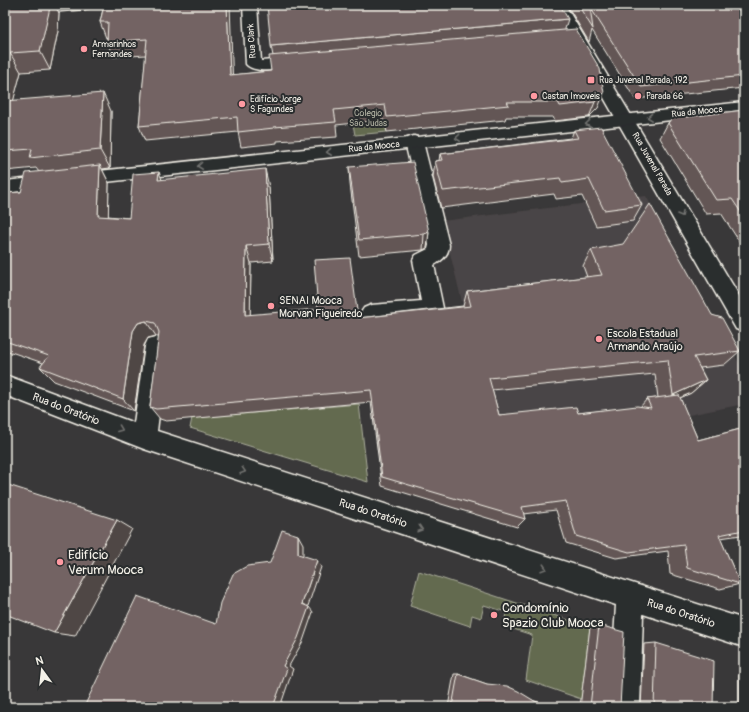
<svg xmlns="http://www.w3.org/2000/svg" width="749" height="712" font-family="Pangolin,sans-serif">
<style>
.built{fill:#4a4546}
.green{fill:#636a50;stroke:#acae9c}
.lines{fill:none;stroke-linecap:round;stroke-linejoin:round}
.minor-casing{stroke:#f4f1e8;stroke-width:3}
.major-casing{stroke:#f4f1e8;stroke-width:3}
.minor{fill:#2a2d2e;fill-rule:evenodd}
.major{fill:#2a2d2e;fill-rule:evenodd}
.wall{fill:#635655;stroke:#f4f1e8;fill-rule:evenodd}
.shaded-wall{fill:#504645;stroke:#f4f1e8}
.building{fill:#736463;stroke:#f4f1e8}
.oneway{stroke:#71726f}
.poi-dot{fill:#ff9aa2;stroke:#2a2d2e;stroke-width:1.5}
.labels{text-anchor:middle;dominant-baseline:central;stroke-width:4;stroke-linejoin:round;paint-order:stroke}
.far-street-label{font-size:9px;fill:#f4f1e8;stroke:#2a2d2e}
.far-poi-label{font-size:9px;fill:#f4f1e8;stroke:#2a2d2e;text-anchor:start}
.far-park-label{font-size:9px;fill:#b3b4a4;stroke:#2a2d2e}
.poi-label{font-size:11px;fill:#f4f1e8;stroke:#2a2d2e;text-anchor:start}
.street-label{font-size:11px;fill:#f4f1e8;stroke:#2a2d2e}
.near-poi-label{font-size:13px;fill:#f4f1e8;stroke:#2a2d2e;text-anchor:start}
</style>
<rect width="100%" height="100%" fill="#393839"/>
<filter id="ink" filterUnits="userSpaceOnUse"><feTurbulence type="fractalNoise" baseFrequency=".025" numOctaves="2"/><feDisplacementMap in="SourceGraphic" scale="8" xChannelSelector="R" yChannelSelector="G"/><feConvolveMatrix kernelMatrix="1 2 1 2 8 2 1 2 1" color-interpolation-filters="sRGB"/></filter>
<g filter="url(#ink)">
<path class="built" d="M 646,196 L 744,372 L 744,404 L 669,419 L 493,427 L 442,221 Z"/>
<path class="green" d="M 370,62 L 387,132 L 355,135 L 342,65 Z
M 359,404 L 368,482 L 190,428 L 192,418 Z
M 419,571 L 590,627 L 581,699 L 526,680 L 532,635 L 504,626 L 506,612 L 484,605 L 481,618 L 472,615 L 470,626 L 410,606 Z"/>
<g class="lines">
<g class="minor-casing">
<path id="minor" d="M 37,5 L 91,5 L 89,8 L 84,9 L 5,16 L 5,8 Z
M 243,5 L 257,5 L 261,61 L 299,58 L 304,60 L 307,63 L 304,66 C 292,69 254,75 246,64 Z
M 551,5 L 565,5 L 744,304 L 744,332 L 736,329 Z
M 414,136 L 420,138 L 423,142 L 449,245 C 449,254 442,261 434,265 L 443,308 L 440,314 L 433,317 L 371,323 L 364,320 L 360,314 L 364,308 L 371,305 L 421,301 L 413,260 L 416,255 L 428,249 L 429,245 L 405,142 L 408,138 Z
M 156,337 L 164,339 L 167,346 L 157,431 L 744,619 L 744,647 L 643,614 L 640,707 L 610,707 L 616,605 L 144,449 L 5,395 L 5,375 L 134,423 L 145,346 L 148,339 Z"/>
</g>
<g class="major-casing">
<path id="major" d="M 744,102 L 744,112 L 5,193 L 5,181 Z"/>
</g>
<use href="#minor" class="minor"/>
<use href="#major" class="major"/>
</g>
<path class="wall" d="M 5,5 L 55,5 L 59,13 L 58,31 L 50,70 L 21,72 L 13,101 L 111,111 L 110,168 L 102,169 L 109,183 L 108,216 L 129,218 L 162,180 L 269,187 L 273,261 L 251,263 L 250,315 L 358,318 L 463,306 L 467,291 L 587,277 L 583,266 L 591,250 L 712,315 L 740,351 L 724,365 L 700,368 L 706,380 L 691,393 L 680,398 L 698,440 L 744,428 L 744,545 L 741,535 L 720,538 L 740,584 L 720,589 L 670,574 L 668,551 L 616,558 L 566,543 L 556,510 L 523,514 L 525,519 L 517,527 L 382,486 L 371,402 L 166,421 L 160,419 L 150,407 L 159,336 L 156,336 L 148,338 L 144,345 L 134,411 L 54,381 L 40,367 L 43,363 L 5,350 L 5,193 L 21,192 L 39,172 L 36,168 L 5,171 ZM 655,374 L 658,398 L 647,399 L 640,407 L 578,413 L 499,415 L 492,390 Z
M 104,5 L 233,75 L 271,71 L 273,56 L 271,46 L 568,19 L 565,29 L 598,108 L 589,117 L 555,121 L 553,117 L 506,117 L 505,120 L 387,132 L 384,120 L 336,125 L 337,137 L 277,141 L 277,143 L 241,147 L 238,132 L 145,141 L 139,126 L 146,55 L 113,57 L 107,42 L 107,37 L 106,38 L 100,22 Z
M 567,5 L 744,5 L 744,88 L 635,99 L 592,30 L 589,42 Z
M 744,110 L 744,249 L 721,213 L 706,214 L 660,138 L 668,123 L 686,117 Z
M 574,130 L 642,205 L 633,221 L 596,226 L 582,196 L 556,199 L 554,194 L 441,208 L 433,177 L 435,161 L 439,161 L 440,154 L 571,138 Z
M 349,167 L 429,232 L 427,248 L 423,250 L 359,256 L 350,184 Z
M 599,625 L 620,707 L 580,707 L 590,627 Z
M 656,643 L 713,707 L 641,707 L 644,644 Z
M 454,674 L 458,674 L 552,707 L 448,707 Z
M 739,675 L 744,675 L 744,707 L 739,707 Z"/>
<path class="shaded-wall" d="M 50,5 L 55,5 L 59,13 L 58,31 L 50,70 L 40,51 Z
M 227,5 L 230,5 L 233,90 L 230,75 Z
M 10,53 L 21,72 L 8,121 L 5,117 L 5,70 Z
M 103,93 L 111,111 L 110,168 L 100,150 Z
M 604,93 L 598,108 L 589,117 L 595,102 Z
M 100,165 L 109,183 L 108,233 L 98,216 Z
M 265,169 L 269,187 L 273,261 L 269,244 Z
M 159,172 L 166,190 L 158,180 Z
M 429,232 L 427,248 L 423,250 L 424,234 Z
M 246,246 L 251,263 L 250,330 L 245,315 Z
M 146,321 L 156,336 L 148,338 L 144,345 L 134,411 L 123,399 L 133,331 L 138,323 Z
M 706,380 L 691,393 L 659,407 L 673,395 Z
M 117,520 L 132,529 L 75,636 L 54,633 Z
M 298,535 L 303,544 L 303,561 L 298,554 Z
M 317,560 L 321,567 L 307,609 L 302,604 Z
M 309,607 L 313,612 L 303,641 L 289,666 L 293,669 L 280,707 L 273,707 L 283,666 Z"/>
<path class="building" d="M 5,5 L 50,5 L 49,12 L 40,51 L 10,53 L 5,70 Z
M 104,5 L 227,5 L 230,75 L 271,71 L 269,56 L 576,29 L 600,69 L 604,93 L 595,102 L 560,106 L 558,102 L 507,102 L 509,105 L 387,117 L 385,105 L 334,110 L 336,122 L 274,127 L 274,128 L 238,132 L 237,117 L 139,126 L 147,39 L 107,42 L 108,22 L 100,22 Z
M 267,5 L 560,5 L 568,19 L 271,46 Z
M 578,5 L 744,5 L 744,76 L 641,87 L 590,7 L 593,29 Z
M 103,93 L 100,150 L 30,158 L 32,149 L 5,151 L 5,101 Z
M 680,108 L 686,117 L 744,110 L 744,217 L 732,199 L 716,200 L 668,123 Z
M 601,127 L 642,205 L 604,210 L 589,179 L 562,183 L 560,178 L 443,191 L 435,161 L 442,160 L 440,154 L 578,138 L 574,130 Z
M 413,162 L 429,232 L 424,234 L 359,240 L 349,167 Z
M 100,165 L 98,216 L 129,218 L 133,174 L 159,172 L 158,180 L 265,169 L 269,244 L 246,246 L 245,315 L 318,309 L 314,260 L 350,258 L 358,318 L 471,306 L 467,291 L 602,275 L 591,250 L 623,244 L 650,204 L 712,315 L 722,318 L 740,351 L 694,357 L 706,380 L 673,395 L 668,360 L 489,378 L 499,415 L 576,407 L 578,413 L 637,406 L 651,408 L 647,399 L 679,395 L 698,440 L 744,428 L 744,530 L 719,535 L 740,584 L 687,568 L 684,545 L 629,552 L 576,536 L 566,501 L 522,507 L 525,519 L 382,477 L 371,390 L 156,409 L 150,407 L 159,332 L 155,323 L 146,321 L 138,323 L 133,331 L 123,399 L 40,367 L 49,356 L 5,341 L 5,193 L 21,192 L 26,173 Z
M 5,484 L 117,520 L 54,633 L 5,614 Z
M 282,530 L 298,535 L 298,554 L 317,560 L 302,604 L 309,607 L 298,638 L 283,666 L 287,669 L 273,707 L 84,707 L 137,596 L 216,624 L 220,603 L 233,574 L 247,566 L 270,563 Z
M 599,625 L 624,632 L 620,707 L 590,707 Z
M 656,643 L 714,661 L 713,707 L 654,707 Z
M 458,674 L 487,684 L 507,686 L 518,691 L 536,702 L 552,707 L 452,707 Z"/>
<defs><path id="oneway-chevron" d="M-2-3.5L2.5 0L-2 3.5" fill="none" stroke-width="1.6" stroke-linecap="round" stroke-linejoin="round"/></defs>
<g class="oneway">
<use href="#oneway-chevron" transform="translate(650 117) rotate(174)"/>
<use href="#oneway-chevron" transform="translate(588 124) rotate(174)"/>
<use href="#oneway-chevron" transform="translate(458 138) rotate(174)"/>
<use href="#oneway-chevron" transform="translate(329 152) rotate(174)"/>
<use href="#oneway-chevron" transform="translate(200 166) rotate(174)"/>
<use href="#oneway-chevron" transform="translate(681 214) rotate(60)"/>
<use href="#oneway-chevron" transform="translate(120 429) rotate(21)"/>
<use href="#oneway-chevron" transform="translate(243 471) rotate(18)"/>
<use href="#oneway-chevron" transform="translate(420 529) rotate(18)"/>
<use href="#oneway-chevron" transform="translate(544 568) rotate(18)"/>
</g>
</g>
<g class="poi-dot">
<circle cx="84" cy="49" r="4"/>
<rect x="587" y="76" width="8" height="8" rx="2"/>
<circle cx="534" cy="96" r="4"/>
<circle cx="638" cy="96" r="4"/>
<circle cx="242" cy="104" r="4"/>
<circle cx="271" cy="306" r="4"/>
<circle cx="599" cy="339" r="4"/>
<circle cx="60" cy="562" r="4"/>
<circle cx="494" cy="615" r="4"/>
</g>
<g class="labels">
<g class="far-street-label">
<text transform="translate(252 41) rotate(-94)">Rua Clark</text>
<text transform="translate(697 112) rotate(-6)">Rua da Mooca</text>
<text transform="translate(374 147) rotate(-6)">Rua da Mooca</text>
<text transform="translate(652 164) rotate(60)">Rua Juvenal Parada</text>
</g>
<g class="far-poi-label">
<text x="92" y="44">Armarinhos<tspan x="92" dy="10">Fernandes</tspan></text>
<text x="599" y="80">Rua Juvenal Parada, 192</text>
<text x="542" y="96">Castan Imoveis</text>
<text x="646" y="96">Parada 66</text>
<text x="250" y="99">Edifício Jorge<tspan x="250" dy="10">S Fagundes</tspan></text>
</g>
<g class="far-park-label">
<text x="368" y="113">Colegio<tspan x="368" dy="10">São Judas</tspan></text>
</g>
<g class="poi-label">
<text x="279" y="300">SENAI Mooca<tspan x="279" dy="13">Morvan Figueiredo</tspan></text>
<text x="607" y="333">Escola Estadual<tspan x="607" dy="13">Armando Araújo</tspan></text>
</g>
<g class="street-label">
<text transform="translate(66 409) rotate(21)">Rua do Oratório</text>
<text transform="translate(373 513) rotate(18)">Rua do Oratório</text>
<text transform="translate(681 613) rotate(18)">Rua do Oratório</text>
</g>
<g class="near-poi-label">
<text x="68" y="555">Edifício<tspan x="68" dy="15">Verum Mooca</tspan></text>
<text x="502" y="608">Condomínio<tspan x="502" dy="15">Spazio Club Mooca</tspan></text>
</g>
</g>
<rect width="749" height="712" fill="none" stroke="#2a2d2e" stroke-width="20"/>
<rect x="10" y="10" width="729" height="692" fill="none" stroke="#f4f1e8" stroke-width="1.5" filter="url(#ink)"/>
<g transform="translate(42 670) rotate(345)" stroke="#2a2d2e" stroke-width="3" paint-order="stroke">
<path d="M0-3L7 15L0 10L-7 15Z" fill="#f4f1e8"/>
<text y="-6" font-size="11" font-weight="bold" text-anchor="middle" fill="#f4f1e8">N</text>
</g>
</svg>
